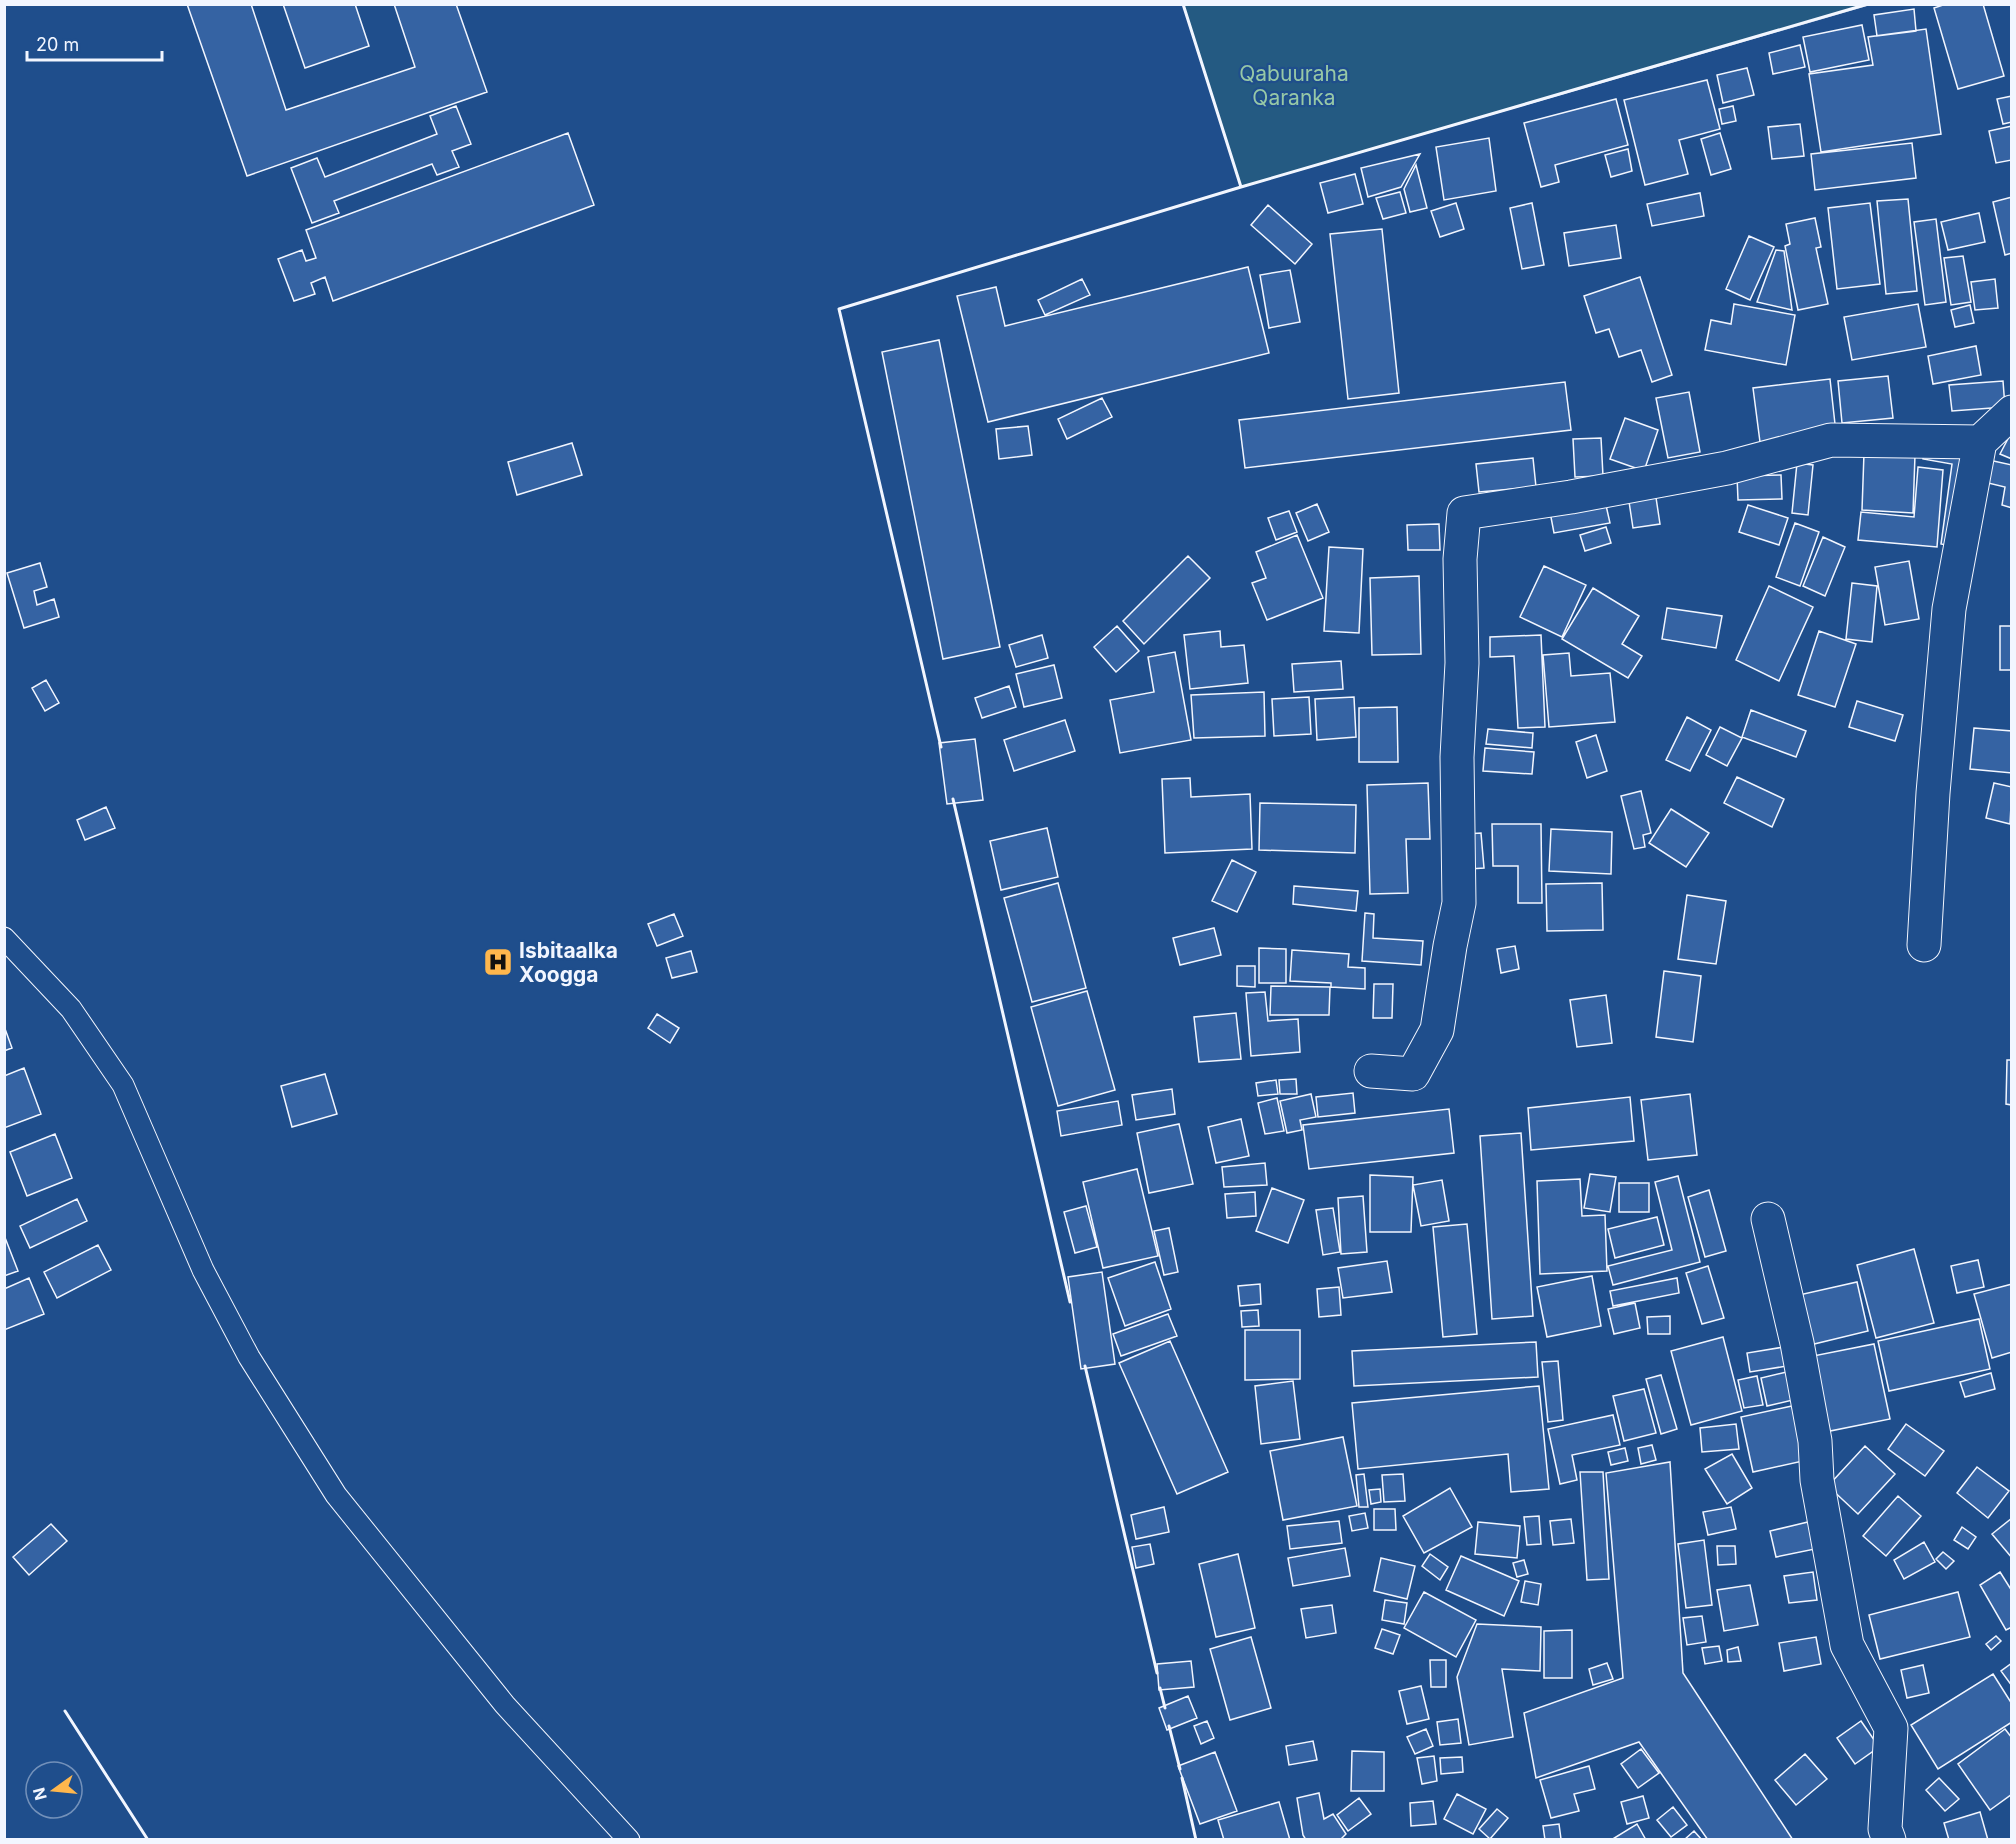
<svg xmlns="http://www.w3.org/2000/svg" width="2016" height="1844" font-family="Inter,sans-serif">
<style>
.green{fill:#245a82;stroke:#a8bbd7;stroke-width:1.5}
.building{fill:#3563a3;stroke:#f2f6ff;stroke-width:1.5}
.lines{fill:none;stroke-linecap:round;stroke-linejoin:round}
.service-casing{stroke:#f2f6ff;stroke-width:23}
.minor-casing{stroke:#f2f6ff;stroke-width:35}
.service{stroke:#1f4e8c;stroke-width:21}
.minor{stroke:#1f4e8c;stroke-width:33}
.wall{stroke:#f2f6ff;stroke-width:3}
.labels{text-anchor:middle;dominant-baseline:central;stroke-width:4.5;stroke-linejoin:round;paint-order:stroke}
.park-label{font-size:21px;fill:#97c8a6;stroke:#1f4e8c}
.poi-label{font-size:21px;font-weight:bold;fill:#f2f6ff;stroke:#1f4e8c;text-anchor:start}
</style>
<rect width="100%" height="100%" fill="#1f4e8c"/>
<path class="green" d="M 1183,4 L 1868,4 L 1868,5 L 1241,187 Z"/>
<path class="building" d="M 187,4 L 251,4 L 286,110 L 415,67 L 394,4 L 456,4 L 487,92 L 247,176 Z
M 283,4 L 355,4 L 369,46 L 305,68 Z
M 1946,4 L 1983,4 L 2004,76 L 1958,89 L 1934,8 Z
M 1914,9 L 1916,31 L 1877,36 L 1874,15 Z
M 1862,25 L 1869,60 L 1810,72 L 1803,37 Z
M 1926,29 L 1941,134 L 1821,152 L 1809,74 L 1873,65 L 1868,37 Z
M 1800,45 L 1805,67 L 1773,74 L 1769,53 Z
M 1747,68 L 1754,95 L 1723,103 L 1717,75 Z
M 1707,80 L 1720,129 L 1679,140 L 1688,174 L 1645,185 L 1624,100 Z
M 2012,96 L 2012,122 L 2003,124 L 1997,99 Z
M 1616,99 L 1628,145 L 1555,165 L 1559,182 L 1541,187 L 1524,123 Z
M 456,106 L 471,144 L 452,151 L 459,167 L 437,175 L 432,164 L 334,201 L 339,213 L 312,223 L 291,168 L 317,158 L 325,177 L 437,134 L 430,116 Z
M 1733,106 L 1736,121 L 1722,124 L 1719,109 Z
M 1800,124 L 1804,156 L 1772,159 L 1768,127 Z
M 2012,126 L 2012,160 L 1996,163 L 1989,131 Z
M 568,133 L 594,205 L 333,301 L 325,277 L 311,283 L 315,294 L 294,301 L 278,259 L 302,250 L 306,261 L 316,258 L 306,230 Z
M 1720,133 L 1731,169 L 1711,175 L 1701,139 Z
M 1489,138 L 1496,191 L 1444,200 L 1436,147 Z
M 1912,143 L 1916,178 L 1815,190 L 1811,154 Z
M 1628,149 L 1632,171 L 1611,177 L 1605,155 Z
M 1420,154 L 1401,187 L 1368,197 L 1361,168 Z
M 1416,165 L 1427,208 L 1410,212 L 1404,189 Z
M 1355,174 L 1363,204 L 1328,213 L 1320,183 Z
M 1400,192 L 1406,213 L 1383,219 L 1376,198 Z
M 1700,193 L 1704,216 L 1652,226 L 1647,204 Z
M 2012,197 L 2012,253 L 2005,255 L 1993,202 Z
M 1908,199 L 1917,291 L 1886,294 L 1877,201 Z
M 1456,203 L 1464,229 L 1440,237 L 1431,211 Z
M 1532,203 L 1544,265 L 1522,269 L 1510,208 Z
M 1870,203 L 1880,284 L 1837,289 L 1828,208 Z
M 1268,205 L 1312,244 L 1295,264 L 1251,225 Z
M 1979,213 L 1985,242 L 1948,250 L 1941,222 Z
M 1815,218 L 1821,247 L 1816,248 L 1828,304 L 1798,310 L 1785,246 L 1790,244 L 1786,224 Z
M 1936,219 L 1946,302 L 1925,305 L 1914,222 Z
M 1616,225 L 1621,258 L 1569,266 L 1564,233 Z
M 1382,229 L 1399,393 L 1348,399 L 1330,234 Z
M 1749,236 L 1774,247 L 1750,300 L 1726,289 Z
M 1776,250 L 1784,251 L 1792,310 L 1757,302 Z
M 1963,256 L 1971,302 L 1951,305 L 1944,258 Z
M 1248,267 L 1269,353 L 988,422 L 957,296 L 996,287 L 1005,326 Z
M 1290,270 L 1300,322 L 1269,328 L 1260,275 Z
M 1640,277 L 1672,375 L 1652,382 L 1641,350 L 1619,357 L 1609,329 L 1596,333 L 1584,296 Z
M 1082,279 L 1090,295 L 1045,315 L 1038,300 Z
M 1995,279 L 1998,308 L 1975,310 L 1971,282 Z
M 1734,304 L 1795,315 L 1786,365 L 1705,350 L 1711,320 L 1731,324 Z
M 1918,304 L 1926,347 L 1852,360 L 1844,317 Z
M 1970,305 L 1974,323 L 1955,327 L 1951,310 Z
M 939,340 L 1000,647 L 943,659 L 882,352 Z
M 1976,346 L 1981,375 L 1933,384 L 1928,356 Z
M 1888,376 L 1893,418 L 1842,423 L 1838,381 Z
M 1830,379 L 1836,433 L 1760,442 L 1753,388 Z
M 2003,381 L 2005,407 L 1952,411 L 1949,385 Z
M 1565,382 L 1571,430 L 1245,468 L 1239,420 Z
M 1689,392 L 1700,452 L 1668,458 L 1656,398 Z
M 1102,398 L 1112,417 L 1067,439 L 1058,419 Z
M 1625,418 L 1658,430 L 1644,471 L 1610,459 Z
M 1028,426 L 1032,455 L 999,459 L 996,429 Z
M 2012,431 L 2012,459 L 2000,454 Z
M 1601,438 L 1603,476 L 1575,477 L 1573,439 Z
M 572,443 L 582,475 L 517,495 L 508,462 Z
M 1924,446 L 1964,452 L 1951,546 L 1941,544 L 1952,464 L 1923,459 Z
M 1864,453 L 1915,455 L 1913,513 L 1862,510 Z
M 1533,458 L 1536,487 L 1479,492 L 1476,464 Z
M 1989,460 L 2012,465 L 2012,508 L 2002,505 L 2005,487 L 1984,482 Z
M 1797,463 L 1813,465 L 1808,515 L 1792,513 Z
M 1918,467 L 1943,470 L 1937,547 L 1858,540 L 1861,512 L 1914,517 Z
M 1781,475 L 1782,499 L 1738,500 L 1737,476 Z
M 1655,491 L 1660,524 L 1633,528 L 1628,495 Z
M 1605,501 L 1610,523 L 1554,533 L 1550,512 Z
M 1317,504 L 1329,532 L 1308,541 L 1296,513 Z
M 1748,505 L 1788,518 L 1779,545 L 1739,532 Z
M 1289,511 L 1297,532 L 1276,540 L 1268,518 Z
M 1795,523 L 1819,532 L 1800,586 L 1776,577 Z
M 1439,524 L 1440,550 L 1408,550 L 1407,525 Z
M 1606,527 L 1611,543 L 1585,551 L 1580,535 Z
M 1297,535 L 1323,598 L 1267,620 L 1252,583 L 1266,578 L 1256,552 Z
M 1823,537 L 1845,547 L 1825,596 L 1803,586 Z
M 1329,547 L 1363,549 L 1359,633 L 1324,631 Z
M 1188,556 L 1210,578 L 1144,644 L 1123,621 Z
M 1909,561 L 1919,619 L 1885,625 L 1875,567 Z
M 40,563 L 47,587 L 34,591 L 37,605 L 54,599 L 59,617 L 24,628 L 7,573 Z
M 1544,566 L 1586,585 L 1562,637 L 1520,617 Z
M 1419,576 L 1421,654 L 1372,655 L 1370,578 Z
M 1852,583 L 1877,586 L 1872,642 L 1846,639 Z
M 1769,586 L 1813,607 L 1779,681 L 1736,660 Z
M 1593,588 L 1639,616 L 1622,644 L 1642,656 L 1628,678 L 1562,639 Z
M 1667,608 L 1722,616 L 1716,648 L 1662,639 Z
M 1117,626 L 1139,651 L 1116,672 L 1094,647 Z
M 2000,626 L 2012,626 L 2012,670 L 2000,670 Z
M 1220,631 L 1221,647 L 1244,645 L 1248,683 L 1190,689 L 1184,635 Z
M 1819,631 L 1856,644 L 1835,707 L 1798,695 Z
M 1042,635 L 1048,658 L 1016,667 L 1009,645 Z
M 1541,635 L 1545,727 L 1518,728 L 1514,656 L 1490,657 L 1490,637 Z
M 1175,652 L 1191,740 L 1120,753 L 1110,700 L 1154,692 L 1148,657 Z
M 1569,653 L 1571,676 L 1610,673 L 1615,722 L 1549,727 L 1543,655 Z
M 1341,661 L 1343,689 L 1294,692 L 1292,664 Z
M 1054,665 L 1062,698 L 1024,707 L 1016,674 Z
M 46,680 L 59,703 L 45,711 L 32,688 Z
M 1009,686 L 1016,707 L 982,718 L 975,698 Z
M 1264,692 L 1265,736 L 1194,738 L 1191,695 Z
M 1309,697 L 1311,734 L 1274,736 L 1272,699 Z
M 1354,697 L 1356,737 L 1317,740 L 1315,699 Z
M 1857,701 L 1903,715 L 1895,741 L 1849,727 Z
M 1397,707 L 1398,762 L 1359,762 L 1359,708 Z
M 1751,710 L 1806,731 L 1796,757 L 1742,737 Z
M 1687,717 L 1711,730 L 1690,771 L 1666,760 Z
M 1065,720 L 1075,751 L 1014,771 L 1004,740 Z
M 1720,727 L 1742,738 L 1727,766 L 1706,755 Z
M 1974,728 L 2012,731 L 2012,773 L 1970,769 Z
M 1488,729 L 1533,733 L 1532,748 L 1486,744 Z
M 1596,735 L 1607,771 L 1587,778 L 1576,742 Z
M 975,739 L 983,800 L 947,804 L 939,743 Z
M 1485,748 L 1534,752 L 1532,774 L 1483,771 Z
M 1737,777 L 1784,799 L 1772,827 L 1724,803 Z
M 1190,778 L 1191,797 L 1250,794 L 1252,849 L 1165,853 L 1162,779 Z
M 1428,783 L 1430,839 L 1406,839 L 1408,893 L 1370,894 L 1367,785 Z
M 1994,783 L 2012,787 L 2010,824 L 1986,818 Z
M 1641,791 L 1651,833 L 1643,835 L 1645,847 L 1634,849 L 1621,796 Z
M 1260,803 L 1356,805 L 1355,853 L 1259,850 Z
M 106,807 L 115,828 L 85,840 L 77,820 Z
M 1671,809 L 1709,833 L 1686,867 L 1649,843 Z
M 1492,824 L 1541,824 L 1542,903 L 1518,903 L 1518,866 L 1493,866 Z
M 1047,828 L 1058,877 L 1001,890 L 990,841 Z
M 1551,829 L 1612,832 L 1611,874 L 1549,871 Z
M 1481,833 L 1484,868 L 1469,869 L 1465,834 Z
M 1232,860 L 1256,872 L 1237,912 L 1212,901 Z
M 1058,883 L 1086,988 L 1032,1002 L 1004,898 Z
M 1602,883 L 1603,930 L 1547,931 L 1546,884 Z
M 1294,886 L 1358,891 L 1356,911 L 1293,904 Z
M 1687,895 L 1726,901 L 1716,964 L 1678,959 Z
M 1365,913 L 1374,914 L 1373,938 L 1423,941 L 1421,965 L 1362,961 Z
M 674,914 L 683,936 L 657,946 L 648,924 Z
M 1214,928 L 1221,955 L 1180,965 L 1173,938 Z
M 1515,946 L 1519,969 L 1501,973 L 1497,949 Z
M 1259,948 L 1286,949 L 1286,983 L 1259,983 Z
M 1292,950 L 1349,954 L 1348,967 L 1365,968 L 1365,989 L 1331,987 L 1331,983 L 1290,981 Z
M 691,951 L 697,972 L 672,978 L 666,958 Z
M 1237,966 L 1255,966 L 1255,987 L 1237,986 Z
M 1664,971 L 1701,976 L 1693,1042 L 1656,1037 Z
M 1374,984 L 1393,984 L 1392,1018 L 1373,1018 Z
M 1271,986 L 1330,987 L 1329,1015 L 1270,1015 Z
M 1087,991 L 1115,1090 L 1058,1106 L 1031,1007 Z
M 1265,992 L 1268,1021 L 1298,1019 L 1300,1052 L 1251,1056 L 1246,993 Z
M 1606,995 L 1612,1043 L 1577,1047 L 1570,1000 Z
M 1236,1013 L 1241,1059 L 1199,1062 L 1194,1017 Z
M 657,1014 L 679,1028 L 670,1043 L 648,1028 Z
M 4,1026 L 12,1048 L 4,1051 Z
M 2007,1060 L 2012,1060 L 2012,1105 L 2006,1104 Z
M 24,1068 L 41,1114 L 4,1128 L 4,1076 Z
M 325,1074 L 337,1114 L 292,1127 L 281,1086 Z
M 1296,1079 L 1297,1094 L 1280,1094 L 1279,1080 Z
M 1276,1080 L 1278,1094 L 1258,1096 L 1256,1083 Z
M 1172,1089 L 1175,1114 L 1136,1120 L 1132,1095 Z
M 1353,1093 L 1355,1113 L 1318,1117 L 1316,1097 Z
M 1311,1094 L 1316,1117 L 1300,1120 L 1302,1130 L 1287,1133 L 1280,1101 Z
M 1690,1094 L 1697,1155 L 1648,1160 L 1641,1100 Z
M 1630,1097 L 1634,1141 L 1531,1150 L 1528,1108 Z
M 1277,1098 L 1284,1131 L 1265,1134 L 1258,1103 Z
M 1118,1101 L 1122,1125 L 1061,1136 L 1057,1111 Z
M 1449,1109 L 1454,1153 L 1309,1169 L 1303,1125 Z
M 1241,1119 L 1249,1156 L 1216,1163 L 1208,1127 Z
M 1179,1124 L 1193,1184 L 1149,1193 L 1137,1133 Z
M 1521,1133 L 1533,1316 L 1492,1319 L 1480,1136 Z
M 55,1134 L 72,1178 L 27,1196 L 10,1152 Z
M 1265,1163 L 1267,1185 L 1224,1187 L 1222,1167 Z
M 1137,1169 L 1158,1256 L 1103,1268 L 1083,1182 Z
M 1590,1174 L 1616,1177 L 1610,1212 L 1584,1208 Z
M 1370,1175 L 1413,1177 L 1411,1232 L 1370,1232 Z
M 1678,1176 L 1700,1262 L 1613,1285 L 1608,1266 L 1672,1250 L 1655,1182 Z
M 1580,1179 L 1582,1216 L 1605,1215 L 1607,1271 L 1540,1274 L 1537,1181 Z
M 1442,1180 L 1449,1221 L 1421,1226 L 1413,1185 Z
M 1619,1183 L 1649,1183 L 1649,1212 L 1619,1212 Z
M 1272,1188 L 1304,1200 L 1288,1243 L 1256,1231 Z
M 1709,1190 L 1726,1251 L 1705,1257 L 1688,1197 Z
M 1255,1192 L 1256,1216 L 1227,1218 L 1225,1194 Z
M 1363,1196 L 1367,1252 L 1341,1254 L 1338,1198 Z
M 77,1199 L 87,1221 L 30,1248 L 20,1226 Z
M 1086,1206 L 1097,1247 L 1075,1253 L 1064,1212 Z
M 1333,1208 L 1340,1252 L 1323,1255 L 1316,1210 Z
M 1657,1217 L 1664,1245 L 1615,1258 L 1608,1229 Z
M 1467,1224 L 1477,1334 L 1443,1337 L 1433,1227 Z
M 1169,1228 L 1178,1272 L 1164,1275 L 1154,1231 Z
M 4,1235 L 18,1271 L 4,1276 Z
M 98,1245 L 111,1270 L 57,1298 L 44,1272 Z
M 1914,1249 L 1934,1323 L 1876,1338 L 1857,1265 Z
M 1978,1260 L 1984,1287 L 1957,1293 L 1951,1266 Z
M 1387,1261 L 1392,1292 L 1343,1298 L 1338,1268 Z
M 1155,1262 L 1171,1309 L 1125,1326 L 1108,1278 Z
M 1708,1266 L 1724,1318 L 1702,1324 L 1686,1273 Z
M 1102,1272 L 1115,1364 L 1081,1369 L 1068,1277 Z
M 1592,1276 L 1601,1326 L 1547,1337 L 1537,1287 Z
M 29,1278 L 44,1314 L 4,1330 L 4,1289 Z
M 1677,1278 L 1679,1293 L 1613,1306 L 1610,1291 Z
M 1857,1282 L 1868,1331 L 1810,1345 L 1799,1295 Z
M 1260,1284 L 1261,1304 L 1240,1306 L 1238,1286 Z
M 2012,1284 L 2012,1352 L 1992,1358 L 1974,1294 Z
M 1339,1287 L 1341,1315 L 1319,1317 L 1317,1289 Z
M 1635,1303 L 1640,1328 L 1614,1334 L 1608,1309 Z
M 1258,1310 L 1259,1326 L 1242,1327 L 1241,1311 Z
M 1168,1314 L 1177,1336 L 1121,1356 L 1113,1334 Z
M 1670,1316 L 1670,1334 L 1648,1334 L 1647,1317 Z
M 1979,1319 L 1990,1369 L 1889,1391 L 1878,1341 Z
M 1245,1330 L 1300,1330 L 1300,1379 L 1245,1380 Z
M 1723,1337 L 1742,1411 L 1691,1425 L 1671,1351 Z
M 1170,1341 L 1228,1472 L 1177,1494 L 1119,1363 Z
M 1536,1342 L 1538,1377 L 1354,1386 L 1352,1351 Z
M 1874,1344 L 1890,1419 L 1830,1431 L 1813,1356 Z
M 1790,1346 L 1793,1365 L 1750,1372 L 1747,1353 Z
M 1558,1361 L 1563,1420 L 1548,1422 L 1542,1362 Z
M 1791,1371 L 1797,1399 L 1767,1406 L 1761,1378 Z
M 1991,1373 L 1995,1389 L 1965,1397 L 1960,1382 Z
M 1661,1375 L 1677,1429 L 1661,1434 L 1646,1379 Z
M 1757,1376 L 1763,1405 L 1744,1408 L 1738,1380 Z
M 1293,1381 L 1300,1439 L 1261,1444 L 1255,1386 Z
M 1539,1386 L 1549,1489 L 1511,1492 L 1508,1454 L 1358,1469 L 1352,1403 Z
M 1644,1389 L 1656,1433 L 1624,1441 L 1613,1396 Z
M 1792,1406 L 1803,1461 L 1753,1472 L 1741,1417 Z
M 1613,1415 L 1620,1445 L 1572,1455 L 1577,1480 L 1560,1484 L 1548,1429 Z
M 1736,1424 L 1739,1449 L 1702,1452 L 1700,1428 Z
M 1906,1424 L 1944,1451 L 1925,1476 L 1888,1449 Z
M 1343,1437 L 1357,1506 L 1283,1520 L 1270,1451 Z
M 1652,1445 L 1656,1460 L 1641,1464 L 1638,1448 Z
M 1865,1446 L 1895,1474 L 1858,1514 L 1828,1486 Z
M 1625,1448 L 1628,1461 L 1611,1465 L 1608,1452 Z
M 1732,1454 L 1752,1488 L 1727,1504 L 1705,1469 Z
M 1670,1462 L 1683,1673 L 1793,1840 L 1708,1840 L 1639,1742 L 1536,1778 L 1524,1713 L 1623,1678 L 1606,1473 Z
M 1977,1467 L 2009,1491 L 1988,1518 L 1957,1493 Z
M 1580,1472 L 1603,1472 L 1609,1579 L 1587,1580 Z
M 1364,1474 L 1368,1507 L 1359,1507 L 1356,1475 Z
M 1403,1474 L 1405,1501 L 1384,1502 L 1382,1475 Z
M 1450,1488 L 1472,1527 L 1424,1553 L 1403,1516 Z
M 1380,1489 L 1381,1502 L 1371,1504 L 1369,1490 Z
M 1898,1496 L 1921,1516 L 1886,1556 L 1863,1536 Z
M 1164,1507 L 1169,1532 L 1136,1539 L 1131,1515 Z
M 1731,1507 L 1736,1529 L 1708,1535 L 1703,1512 Z
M 1374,1509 L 1395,1509 L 1396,1530 L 1374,1530 Z
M 1365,1513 L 1368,1528 L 1352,1531 L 1349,1516 Z
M 1539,1516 L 1541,1544 L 1527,1545 L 1524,1517 Z
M 2012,1518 L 2012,1558 L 1992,1534 Z
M 1571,1519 L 1574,1543 L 1553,1545 L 1550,1521 Z
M 1339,1521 L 1342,1543 L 1290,1549 L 1287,1526 Z
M 1478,1522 L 1520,1526 L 1517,1558 L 1475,1554 Z
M 1808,1522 L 1815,1549 L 1776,1557 L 1770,1531 Z
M 51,1524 L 67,1541 L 29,1575 L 13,1557 Z
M 1962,1527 L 1976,1537 L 1968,1549 L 1954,1540 Z
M 1704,1540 L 1712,1605 L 1686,1608 L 1678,1544 Z
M 1924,1542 L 1935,1562 L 1904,1579 L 1894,1560 Z
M 1150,1544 L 1154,1564 L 1136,1568 L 1132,1547 Z
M 1717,1546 L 1735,1546 L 1736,1564 L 1718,1565 Z
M 1345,1548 L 1350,1576 L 1293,1586 L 1288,1558 Z
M 1943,1552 L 1954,1561 L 1946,1569 L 1936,1559 Z
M 1238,1554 L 1255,1628 L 1216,1637 L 1199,1564 Z
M 1430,1554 L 1448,1567 L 1440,1580 L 1422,1566 Z
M 1461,1556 L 1519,1581 L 1504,1616 L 1446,1590 Z
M 1381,1558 L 1415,1566 L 1407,1599 L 1374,1591 Z
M 1524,1560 L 1528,1574 L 1517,1577 L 1513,1563 Z
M 1813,1572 L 1817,1600 L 1789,1603 L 1784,1576 Z
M 2000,1572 L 2012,1591 L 2012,1627 L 2006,1630 L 1980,1585 Z
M 1525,1581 L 1541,1584 L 1538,1605 L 1521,1602 Z
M 1750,1585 L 1758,1625 L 1724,1631 L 1717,1590 Z
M 1424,1592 L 1476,1620 L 1456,1657 L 1404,1628 Z
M 1958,1592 L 1970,1637 L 1880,1659 L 1869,1615 Z
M 1385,1600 L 1407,1603 L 1404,1624 L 1382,1620 Z
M 1332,1605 L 1336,1633 L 1306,1638 L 1301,1609 Z
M 1702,1616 L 1706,1642 L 1687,1645 L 1683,1618 Z
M 1477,1624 L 1541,1627 L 1540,1671 L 1502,1669 L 1513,1737 L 1469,1745 L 1457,1677 Z
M 1382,1629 L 1400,1635 L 1393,1654 L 1375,1648 Z
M 1572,1630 L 1572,1678 L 1544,1678 L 1544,1631 Z
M 1996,1636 L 2001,1641 L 1991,1650 L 1986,1644 Z
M 1251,1637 L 1271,1708 L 1230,1720 L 1210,1649 Z
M 1816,1637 L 1821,1664 L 1784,1671 L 1779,1643 Z
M 1719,1646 L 1722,1661 L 1705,1664 L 1702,1648 Z
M 1738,1647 L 1741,1661 L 1728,1662 L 1727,1650 Z
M 1430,1660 L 1446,1660 L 1446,1687 L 1431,1687 Z
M 1191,1661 L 1194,1687 L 1159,1690 L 1157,1664 Z
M 1607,1663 L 1613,1679 L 1593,1685 L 1589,1669 Z
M 2012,1663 L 2012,1686 L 2001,1671 Z
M 1923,1665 L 1929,1693 L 1907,1698 L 1901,1670 Z
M 1993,1674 L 2012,1704 L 2012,1722 L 1938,1769 L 1911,1725 Z
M 1421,1686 L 1429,1719 L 1407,1724 L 1399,1691 Z
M 1188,1696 L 1197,1718 L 1167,1730 L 1159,1708 Z
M 1458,1719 L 1461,1743 L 1440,1745 L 1437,1722 Z
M 1207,1721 L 1214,1738 L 1201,1744 L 1194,1726 Z
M 1861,1721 L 1879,1747 L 1855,1764 L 1837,1738 Z
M 1426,1729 L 1433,1746 L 1415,1754 L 1407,1737 Z
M 2005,1729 L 2012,1738 L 2012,1794 L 1990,1810 L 1958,1764 Z
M 1313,1741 L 1317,1760 L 1289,1765 L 1286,1746 Z
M 1641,1749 L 1659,1773 L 1638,1788 L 1621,1764 Z
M 1352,1751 L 1384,1752 L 1384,1791 L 1351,1791 Z
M 1215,1752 L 1237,1811 L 1200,1824 L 1178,1766 Z
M 1805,1754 L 1827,1779 L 1796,1805 L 1775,1780 Z
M 1434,1756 L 1437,1781 L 1422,1784 L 1417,1758 Z
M 1462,1757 L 1463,1772 L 1441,1774 L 1440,1758 Z
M 1589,1766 L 1595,1789 L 1574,1794 L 1579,1811 L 1551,1818 L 1540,1780 Z
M 1939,1778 L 1959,1799 L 1945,1811 L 1926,1790 Z
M 1319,1793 L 1324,1819 L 1333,1814 L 1346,1834 L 1340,1840 L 1306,1840 L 1303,1835 L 1297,1798 Z
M 1457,1794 L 1486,1809 L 1473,1834 L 1444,1819 Z
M 1643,1796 L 1649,1818 L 1627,1824 L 1621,1802 Z
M 1359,1798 L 1371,1814 L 1348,1831 L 1337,1815 Z
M 1433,1801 L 1436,1824 L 1411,1826 L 1410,1803 Z
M 1279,1802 L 1290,1840 L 1224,1840 L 1218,1820 Z
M 1673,1807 L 1687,1825 L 1671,1837 L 1657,1820 Z
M 1497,1809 L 1508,1818 L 1490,1839 L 1479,1829 Z
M 1980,1812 L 1988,1840 L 1949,1840 L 1944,1823 Z
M 1559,1824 L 1561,1839 L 1545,1840 L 1543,1826 Z
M 1637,1824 L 1646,1840 L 1611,1840 Z
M 1694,1831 L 1702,1840 L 1684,1840 Z"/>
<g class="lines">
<g class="service-casing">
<path id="service" d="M 4,938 L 71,1009 L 123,1085 L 203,1270 L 249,1357 L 336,1495 L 505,1705 L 629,1840"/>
</g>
<g class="minor-casing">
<path id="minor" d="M 1924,945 L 1933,793 L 1949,609 L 1980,442
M 1371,1071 L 1413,1074 L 1437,1030 L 1450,946 L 1459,903 L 1457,757 L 1462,663 L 1460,559 L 1464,513 L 1571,497 L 1727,468 L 1831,440 L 1980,442 L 2012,412
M 1768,1219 L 1797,1343 L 1815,1441 L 1817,1480 L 1847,1645 L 1891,1728 L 1885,1829 L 1889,1840"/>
</g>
<use href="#service" class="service"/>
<use href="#minor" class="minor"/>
<path class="wall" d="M 1183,4 L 1241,187
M 941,747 L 839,309 L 1241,187 L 1868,4
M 953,799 L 1070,1302
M 1085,1366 L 1157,1673
M 1160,1688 L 1165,1708
M 65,1711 L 148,1840
M 1169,1726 L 1180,1769
M 1182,1778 L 1196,1840"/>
</g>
<defs>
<g id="hospital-square" transform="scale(1.5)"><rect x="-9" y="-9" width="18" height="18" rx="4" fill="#ffb74d" stroke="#1f4e8c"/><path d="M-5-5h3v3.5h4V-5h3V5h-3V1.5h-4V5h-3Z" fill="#111"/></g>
</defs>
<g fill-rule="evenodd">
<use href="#hospital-square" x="498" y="962"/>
</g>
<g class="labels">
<g class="park-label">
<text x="1294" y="73">Qabuuraha<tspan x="1294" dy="24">Qaranka</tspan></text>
</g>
<g class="poi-label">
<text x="519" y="950">Isbitaalka<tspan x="519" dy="24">Xoogga</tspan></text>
</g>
</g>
<rect width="2016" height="1844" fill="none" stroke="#f2f6ff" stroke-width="12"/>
<g transform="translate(54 1790) rotate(255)"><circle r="28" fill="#1f4e8c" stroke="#7391ba" stroke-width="1.5"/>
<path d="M0-4.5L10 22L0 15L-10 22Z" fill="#ffb74d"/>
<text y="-9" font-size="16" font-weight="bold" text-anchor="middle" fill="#f2f6ff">N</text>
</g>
<path d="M27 51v9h135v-9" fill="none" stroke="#f2f6ff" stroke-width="3"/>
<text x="36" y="51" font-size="18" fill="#f2f6ff" stroke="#1f4e8c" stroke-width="4.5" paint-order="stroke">20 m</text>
</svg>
